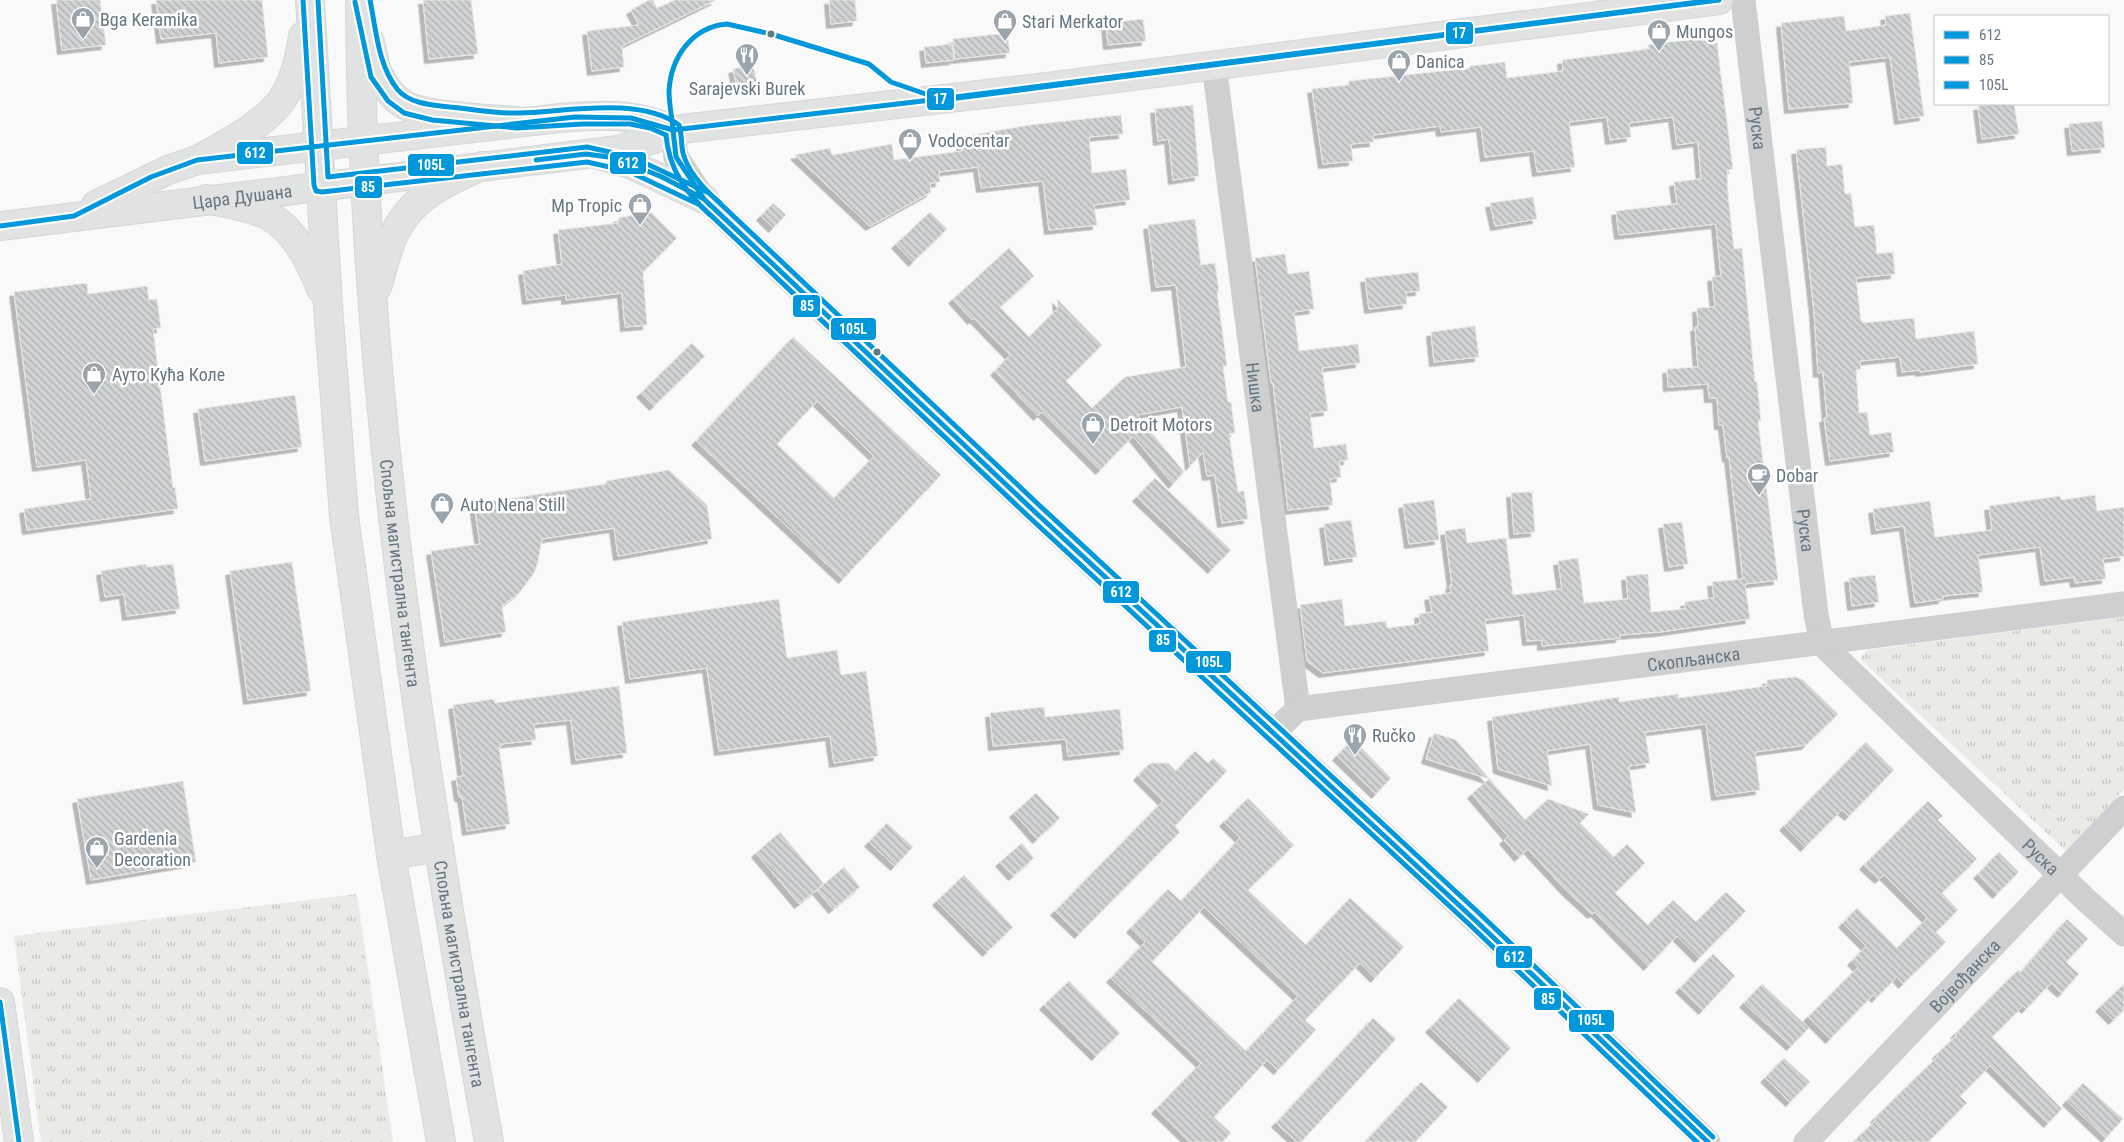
<svg xmlns="http://www.w3.org/2000/svg" width="2124" height="1142" font-family="'Roboto Condensed',sans-serif">
<style>
.grass{fill:url(#grass-tufts)}
.building{fill:url(#building-back-hatch);stroke:#e8e8e8;fill-rule:evenodd;filter:url(#shadow)}
.lines{fill:none;stroke-linecap:round;stroke-linejoin:round}
.secondary-casing{stroke:#d5d6d7;stroke-width:30}
.primary-casing{stroke:#d5d6d7;stroke-width:30}
.minor{stroke:#cecfd0;stroke-width:25}
.secondary{stroke:#e1e2e2;stroke-width:28}
.primary{stroke:#e1e2e2;stroke-width:28}
.bus-1-casing{stroke:#fff;stroke-width:9}
.bus-2-casing{stroke:#fff;stroke-width:9}
.bus-3-casing{stroke:#fff;stroke-width:9}
.bus-4-casing{stroke:#fff;stroke-width:9}
.bus-1{stroke:#0098da;stroke-width:5}
.bus-2{stroke:#0098da;stroke-width:5}
.bus-3{stroke:#0098da;stroke-width:5}
.bus-4{stroke:#0098da;stroke-width:5}
.bus-dot{fill:#657683;stroke:#fff;stroke-width:2}
.labels{text-anchor:middle;dominant-baseline:central;stroke-width:5;stroke-linejoin:round;paint-order:stroke}
.poi-label{font-size:18px;fill:#657683;stroke:#fff;text-anchor:start}
.street-label{font-size:18px;fill:#657683;stroke:#fff}
.line-badge{stroke:#fff;stroke-width:2}
.badge-label{font-size:14px;text-anchor:middle;font-weight:bold;fill:#fff}
</style>
<defs>
<pattern id="grass-tufts" width="24" height="20" patternUnits="userSpaceOnUse" patternTransform="scale(1.25)"><rect width="24" height="20" fill="#e8ebe6"/><path d="M3 7l-1-3M5 7V3M7 7l1-3M15 17l-1-3M17 17v-4M19 17l1-3" fill="none" stroke="#c0c3c0"/></pattern>
<pattern id="building-back-hatch" width="6" height="6" patternUnits="userSpaceOnUse" patternTransform="scale(1.25)"><rect width="6" height="6" fill="#d0d2d3"/><path d="M-1 5l2 2M0 0l6 6M5-1l2 2" fill="none" stroke="#acafb1"/></pattern>
<filter id="shadow"><feDropShadow dx="-4.5" dy="4.5" stdDeviation="0" flood-color="#0004"/></filter>
</defs>
<rect width="100%" height="100%" fill="#f9f9f9"/>
<path class="grass" d="M 2124,617 L 2124,789 L 2067,852 L 1860,659 L 1867,650 Z
M 357,894 L 393,1142 L 41,1142 L 14,936 Z"/>
<path class="building" d="M 56,0 L 100,0 L 106,45 L 62,50 Z
M 156,0 L 262,0 L 268,57 L 219,63 L 216,33 L 161,39 Z
M 423,0 L 471,0 L 478,54 L 429,59 Z
M 649,0 L 653,0 L 657,8 L 675,0 L 716,0 L 622,46 L 624,67 L 592,71 L 587,31 L 639,25 L 631,10 Z
M 829,0 L 855,0 L 857,21 L 831,24 Z
M 1910,13 L 1924,116 L 1899,120 L 1890,57 L 1849,62 L 1853,103 L 1789,109 L 1781,23 L 1844,16 L 1846,31 L 1886,25 L 1885,16 Z
M 1143,19 L 1146,41 L 1108,45 L 1106,23 Z
M 1007,33 L 1010,53 L 955,59 L 953,39 Z
M 1716,36 L 1733,169 L 1727,170 L 1728,195 L 1734,249 L 1742,248 L 1755,382 L 1757,382 L 1761,421 L 1758,421 L 1778,580 L 1745,584 L 1750,619 L 1660,632 L 1620,635 L 1620,638 L 1542,646 L 1542,640 L 1527,641 L 1524,615 L 1485,620 L 1489,651 L 1323,673 L 1307,661 L 1300,605 L 1342,599 L 1345,626 L 1386,621 L 1387,628 L 1420,624 L 1419,614 L 1432,612 L 1429,596 L 1451,593 L 1450,585 L 1452,585 L 1445,531 L 1465,528 L 1467,543 L 1506,538 L 1513,595 L 1562,589 L 1558,561 L 1578,558 L 1584,603 L 1628,599 L 1626,576 L 1648,574 L 1651,612 L 1685,609 L 1685,602 L 1714,598 L 1712,582 L 1743,579 L 1729,457 L 1727,458 L 1723,425 L 1719,425 L 1717,398 L 1709,398 L 1708,384 L 1668,387 L 1667,369 L 1698,367 L 1695,327 L 1698,327 L 1697,308 L 1715,307 L 1712,277 L 1721,276 L 1716,224 L 1619,235 L 1616,211 L 1677,204 L 1674,182 L 1701,179 L 1698,142 L 1677,145 L 1673,117 L 1629,123 L 1631,137 L 1610,140 L 1607,117 L 1569,122 L 1575,167 L 1537,172 L 1534,151 L 1485,157 L 1481,127 L 1441,132 L 1440,126 L 1373,135 L 1374,142 L 1351,144 L 1353,161 L 1323,164 L 1312,89 L 1349,85 L 1349,81 L 1470,68 L 1470,66 L 1505,62 L 1507,78 L 1563,71 L 1562,60 L 1649,49 L 1648,45 Z
M 952,44 L 954,60 L 926,63 L 924,47 Z
M 753,65 L 758,87 L 738,91 L 733,69 Z
M 1995,104 L 2014,104 L 2019,134 L 1982,139 L 1978,106 Z
M 1193,105 L 1199,176 L 1173,180 L 1169,139 L 1158,141 L 1155,109 Z
M 1121,115 L 1123,134 L 1089,137 L 1092,173 L 1126,169 L 1130,200 L 1094,205 L 1097,225 L 1049,230 L 1043,181 L 981,188 L 978,167 L 939,172 L 940,182 L 930,183 L 931,192 L 870,226 L 795,155 L 830,148 L 832,155 L 892,144 L 894,160 L 962,151 L 961,137 L 1030,125 Z
M 2102,121 L 2105,148 L 2072,151 L 2069,124 Z
M 1826,147 L 1827,166 L 1842,164 L 1845,194 L 1851,193 L 1855,227 L 1874,225 L 1877,254 L 1893,252 L 1895,274 L 1856,278 L 1861,321 L 1863,321 L 1863,323 L 1914,318 L 1916,339 L 1974,331 L 1978,364 L 1920,372 L 1920,370 L 1902,372 L 1900,357 L 1860,361 L 1861,369 L 1856,370 L 1859,413 L 1867,412 L 1870,435 L 1891,432 L 1894,452 L 1830,461 L 1824,418 L 1827,418 L 1823,372 L 1818,373 L 1814,311 L 1796,150 Z
M 1533,197 L 1537,219 L 1495,226 L 1490,203 Z
M 773,203 L 786,215 L 773,228 L 761,216 Z
M 651,212 L 677,238 L 643,272 L 647,325 L 625,327 L 622,293 L 566,300 L 566,295 L 527,300 L 523,271 L 562,264 L 558,230 L 619,223 L 618,218 Z
M 930,212 L 947,229 L 913,262 L 896,244 Z
M 1195,219 L 1201,265 L 1215,263 L 1219,292 L 1217,292 L 1227,366 L 1223,366 L 1228,402 L 1231,402 L 1235,433 L 1229,434 L 1238,492 L 1244,491 L 1248,519 L 1222,523 L 1215,475 L 1207,476 L 1203,452 L 1190,466 L 1182,407 L 1137,415 L 1184,472 L 1173,484 L 1133,436 L 1100,470 L 1042,412 L 1038,416 L 995,371 L 1010,355 L 974,318 L 972,320 L 953,299 L 1009,248 L 1034,276 L 1000,307 L 1029,337 L 1058,308 L 1057,299 L 1102,345 L 1066,381 L 1092,408 L 1125,377 L 1186,367 L 1176,285 L 1156,287 L 1148,225 Z
M 1285,254 L 1288,274 L 1309,271 L 1314,309 L 1294,312 L 1299,351 L 1358,344 L 1360,363 L 1322,368 L 1328,411 L 1310,413 L 1314,448 L 1346,444 L 1348,460 L 1339,461 L 1341,477 L 1330,479 L 1333,505 L 1288,510 L 1273,383 L 1271,383 L 1255,258 Z
M 1418,272 L 1420,291 L 1406,292 L 1407,304 L 1369,309 L 1365,278 Z
M 87,283 L 88,294 L 147,286 L 149,300 L 157,299 L 161,328 L 153,329 L 173,488 L 175,487 L 178,509 L 27,530 L 24,509 L 91,499 L 86,460 L 37,467 L 14,292 Z
M 1475,326 L 1479,357 L 1434,362 L 1431,332 Z
M 793,337 L 941,475 L 843,579 L 696,441 ZM 817,401 L 874,456 L 834,498 L 777,444 Z
M 692,343 L 705,356 L 654,406 L 641,393 Z
M 295,395 L 302,447 L 205,461 L 198,409 Z
M 669,470 L 707,505 L 712,539 L 618,556 L 614,528 L 542,539 L 538,562 L 534,573 L 520,592 L 502,606 L 506,632 L 445,642 L 431,551 L 480,544 L 474,504 L 606,484 L 606,481 Z
M 1155,478 L 1231,550 L 1212,569 L 1137,497 Z
M 1532,492 L 1535,532 L 1514,534 L 1511,493 Z
M 2095,495 L 2097,511 L 2124,507 L 2124,556 L 2103,559 L 2106,579 L 2075,583 L 2074,577 L 2045,581 L 2040,547 L 1978,555 L 1983,592 L 1943,596 L 1943,599 L 1915,603 L 1904,526 L 1876,530 L 1873,509 L 1930,501 L 1935,537 L 1992,530 L 1989,506 L 2060,496 L 2061,500 Z
M 1434,500 L 1439,540 L 1409,544 L 1403,504 Z
M 1351,520 L 1357,557 L 1329,561 L 1324,524 Z
M 1682,522 L 1688,564 L 1669,567 L 1663,524 Z
M 292,562 L 311,691 L 248,700 L 230,571 Z
M 146,564 L 146,567 L 173,564 L 180,609 L 127,616 L 124,594 L 105,597 L 101,571 Z
M 1875,575 L 1879,602 L 1852,606 L 1849,578 Z
M 779,599 L 787,658 L 837,650 L 841,675 L 866,671 L 878,756 L 834,763 L 830,736 L 719,751 L 707,668 L 630,679 L 622,622 Z
M 1795,677 L 1803,680 L 1838,714 L 1806,745 L 1755,752 L 1760,790 L 1716,796 L 1706,724 L 1645,732 L 1650,763 L 1629,766 L 1636,813 L 1598,805 L 1590,744 L 1547,751 L 1552,786 L 1498,769 L 1492,717 L 1619,697 L 1619,702 L 1678,694 L 1678,698 L 1767,686 L 1767,680 Z
M 619,686 L 627,753 L 576,760 L 571,720 L 534,724 L 536,740 L 501,744 L 501,747 L 499,747 L 510,824 L 467,831 L 462,797 L 459,797 L 456,777 L 463,776 L 453,705 L 494,699 L 495,703 Z
M 1044,707 L 1045,717 L 1120,709 L 1124,750 L 1068,756 L 1066,739 L 993,746 L 990,713 Z
M 1434,733 L 1456,740 L 1525,820 L 1548,799 L 1589,814 L 1580,823 L 1614,857 L 1627,844 L 1645,863 L 1615,893 L 1648,925 L 1673,900 L 1696,922 L 1726,892 L 1746,911 L 1699,958 L 1677,936 L 1648,966 L 1595,912 L 1592,914 L 1566,890 L 1528,849 L 1519,857 L 1504,840 L 1508,836 L 1472,794 L 1489,779 L 1426,759 Z
M 1353,739 L 1391,778 L 1376,794 L 1337,756 Z
M 1866,742 L 1894,770 L 1849,816 L 1842,810 L 1805,847 L 1784,826 Z
M 1195,751 L 1208,763 L 1213,758 L 1227,771 L 1175,826 L 1180,832 L 1079,934 L 1055,911 L 1163,801 L 1138,776 L 1150,763 L 1168,763 L 1176,771 Z
M 183,781 L 196,862 L 91,880 L 77,799 Z
M 1036,793 L 1060,818 L 1037,839 L 1014,813 Z
M 1248,798 L 1294,845 L 1248,890 L 1306,945 L 1350,898 L 1404,947 L 1375,978 L 1360,963 L 1305,1020 L 1316,1030 L 1278,1070 L 1267,1060 L 1214,1117 L 1231,1133 L 1222,1142 L 1190,1142 L 1156,1109 L 1201,1063 L 1111,978 L 1145,942 L 1131,928 L 1168,889 L 1181,901 L 1240,838 L 1224,822 ZM 1204,907 L 1298,996 L 1246,1051 L 1152,962 Z
M 1928,801 L 1943,816 L 1938,820 L 1977,859 L 1942,893 L 1958,910 L 1936,932 L 1946,942 L 1903,984 L 1897,977 L 1876,998 L 1873,995 L 1830,1039 L 1808,1017 L 1858,967 L 1852,961 L 1866,946 L 1843,923 L 1857,908 L 1897,948 L 1927,918 L 1884,875 L 1879,879 L 1864,865 Z
M 887,823 L 913,847 L 895,866 L 869,842 Z
M 780,832 L 824,884 L 799,904 L 756,853 Z
M 1022,843 L 1034,858 L 1013,876 L 1000,862 Z
M 1999,852 L 2019,872 L 1997,894 L 1978,874 Z
M 844,867 L 860,887 L 833,909 L 817,890 Z
M 964,875 L 1013,927 L 987,952 L 937,901 Z
M 2067,919 L 2088,939 L 2066,962 L 2079,974 L 2062,993 L 2051,983 L 2026,1009 L 2023,1006 L 1992,1037 L 2062,1109 L 2048,1123 L 1990,1066 L 1960,1096 L 1967,1103 L 1928,1142 L 1853,1142 L 1876,1120 L 1875,1118 L 1890,1103 L 1938,1056 L 1937,1054 L 1957,1035 L 1955,1034 L 2002,986 L 2018,970 L 2021,972 Z
M 1713,954 L 1735,976 L 1703,1010 L 1680,988 Z
M 1069,981 L 1120,1033 L 1096,1056 L 1044,1005 Z
M 1762,984 L 1809,1028 L 1791,1046 L 1744,1003 Z
M 2124,984 L 2124,1010 L 2113,1020 L 2100,1007 Z
M 1459,998 L 1511,1048 L 1482,1078 L 1430,1028 Z
M 1373,1018 L 1396,1039 L 1301,1142 L 1297,1142 L 1276,1123 Z
M 1784,1058 L 1810,1082 L 1790,1102 L 1765,1078 Z
M 1421,1082 L 1448,1107 L 1415,1142 L 1365,1142 Z
M 2083,1083 L 2123,1119 L 2106,1138 L 2067,1101 Z"/>
<g class="lines">
<g class="secondary-casing">
<g id="secondary">
<path d="M 599,155 L 630,164 L 704,199"/>
<path d="M 96,205 L 168,170 L 197,160 L 560,118 C 602,115 633,112 673,130"/>
<path id="s5" d="M 0,226 L 618,150 L 657,138 L 673,130 L 1055,86 L 1719,0"/>
<path d="M 0,1002 L 19,1142"/>
</g>
</g>
<g class="primary-casing">
<g id="primary">
<path d="M 310,0 L 328,306 L 344,516 L 391,855 L 441,1142"/>
<path id="s6" d="M 360,0 C 362,384 421,765 489,1142"/>
<path d="M 370,42 C 373,53 374,66 379,75 C 385,87 395,100 407,106 C 428,117 491,119 517,121"/>
<path d="M 197,160 C 223,146 267,123 283,98 C 295,79 300,57 303,36"/>
<path d="M 206,199 C 225,203 245,206 263,213 C 293,226 310,260 321,289"/>
<path d="M 377,287 C 382,271 386,254 392,239 C 408,199 445,182 482,166"/>
<path d="M 391,855 L 439,847"/>
</g>
</g>
<g class="minor">
<path id="s1" d="M 1743,0 L 1816,614 L 1822,644 L 2086,900 L 2124,934"/>
<path id="s2" d="M 1214,65 L 1298,709"/>
<path d="M 673,130 L 676,157 L 704,199 C 830,317 954,438 1081,555 C 1292,749 1502,943 1708,1142"/>
<path id="s3" d="M 1274,732 L 1298,709 L 2124,604"/>
<path id="s4" d="M 1806,1142 L 2124,808"/>
</g>
<use href="#secondary" class="secondary"/>
<use href="#primary" class="primary"/>
<g class="bus-1-casing">
<path id="bus-1" d="M 536,160 L 586,154 L 616,158 L 662,177 L 704,199 L 711,206
M 0,226 L 74,216 L 151,177 L 197,160 L 575,117 L 631,118 L 673,130 L 676,157 L 704,199 L 1034,511 L 1475,920 L 1708,1142
M 0,1002 L 19,1142"/>
</g>
<g class="bus-2-casing">
<path id="bus-2" d="M 303,0 L 314,185 L 316,191 L 322,192 L 587,162 L 628,171 L 700,205 L 1028,516 L 1470,925 L 1697,1142
M 355,2 L 371,77 L 388,101 L 404,113 L 432,120 L 517,128 L 583,124 L 630,124 L 650,128 L 666,135 C 669,169 685,192 710,215"/>
</g>
<g class="bus-3-casing">
<path id="bus-3" d="M 318,0 L 328,177 L 587,147 L 632,157 L 709,193 L 1039,505 L 1480,914 L 1713,1137
M 370,0 C 376,29 378,66 398,90 C 410,104 433,105 450,107 C 473,109 496,114 519,113 C 565,112 639,96 679,125 C 682,134 681,144 683,153 C 688,173 705,190 720,203"/>
</g>
<g class="bus-4-casing">
<path id="bus-4" d="M 1719,0 L 942,100 L 940,99 L 1706,1 Z
M 727,24 L 771,34 L 869,64 L 891,82 L 940,99 L 673,130 C 672,117 669,104 669,91 C 671,57 692,27 727,24 Z"/>
</g>
<use href="#bus-1" class="bus-1"/>
<use href="#bus-2" class="bus-2"/>
<use href="#bus-3" class="bus-3"/>
<use href="#bus-4" class="bus-4"/>
</g>
<defs>
<g id="shop-pin" transform="scale(1.25)"><path d="M0 17L-7.5 6A9.5 9.5 0 1 1 7.5 6Z" fill="#99a4ac" stroke="#fff"/><path d="M-5-2.5h2.3a2.7 3.5 0 0 1 5.4 0H5L5.5 6h-11ZM-1.5-2.5h3a1.5 2.3 0 0 0-3 0Z" fill="#fff"/></g>
<g id="restaurant-pin" transform="scale(1.25)"><path d="M0 17L-7.5 6A9.5 9.5 0 1 1 7.5 6Z" fill="#99a4ac" stroke="#fff"/><path d="M-5-6h1v4h1v-4h1v4h1v-4h1v5L-1.5 .5V6h-2V.5L-5-1ZM5-6V6H3V1.5H1.5Q1.5-4 5-6Z" fill="#fff"/></g>
<g id="cafe-pin" transform="scale(1.25)"><path d="M0 17L-7.5 6A9.5 9.5 0 1 1 7.5 6Z" fill="#99a4ac" stroke="#fff"/><path d="M-5.5-4.5H6V0H3Q3 3.5 0 3.5H-2.5Q-5.5 3.5-5.5 0ZM3-3.2v2h1.7v-2ZM-6 4.5H4V6H-6Z" fill="#fff"/></g>
</defs>
<g fill-rule="evenodd">
<use href="#shop-pin" x="83" y="19"/>
<use href="#shop-pin" x="1005" y="21"/>
<use href="#shop-pin" x="1659" y="31"/>
<use href="#restaurant-pin" x="747" y="55"/>
<use href="#shop-pin" x="1399" y="61"/>
<use href="#shop-pin" x="910" y="140"/>
<use href="#shop-pin" x="640" y="205"/>
<use href="#shop-pin" x="94" y="374"/>
<use href="#shop-pin" x="1093" y="424"/>
<use href="#cafe-pin" x="1759" y="475"/>
<use href="#shop-pin" x="442" y="504"/>
<use href="#restaurant-pin" x="1355" y="735"/>
<use href="#shop-pin" x="97" y="848"/>
</g>
<g class="bus-dot">
<circle cx="771" cy="34" r="4.5"/>
<circle cx="877" cy="352" r="4.5"/>
</g>
<g class="labels">
<g class="poi-label">
<text x="100" y="19">Bga Keramika</text>
<text x="1022" y="21">Stari Merkator</text>
<text x="1676" y="31">Mungos</text>
<text x="1416" y="61">Danica</text>
<text x="747" y="88" text-anchor="middle">Sarajevski Burek</text>
<text x="928" y="140">Vodocentar</text>
<text x="622" y="205" text-anchor="end">Mp Tropic</text>
<text x="112" y="374">Ауто Кућа Коле</text>
<text x="1110" y="424">Detroit Motors</text>
<text x="1776" y="475">Dobar</text>
<text x="460" y="504">Auto Nena Still</text>
<text x="1372" y="735">Ručko</text>
<text x="114" y="838">Gardenia<tspan x="114" dy="21">Decoration</tspan></text>
</g>
<g class="street-label">
<text stroke="none"><textPath href="#s1" startOffset="129">Руска</textPath></text>
<text stroke="none"><textPath href="#s5" startOffset="244">Цара Душана</textPath></text>
<text stroke="none"><textPath href="#s2" startOffset="325">Нишка</textPath></text>
<text stroke="none"><textPath href="#s1" startOffset="534">Руска</textPath></text>
<text stroke="none"><textPath href="#s6" startOffset="575">Спољна магистрална тангента</textPath></text>
<text stroke="none"><textPath href="#s3" startOffset="432">Скопљанска</textPath></text>
<text stroke="none"><textPath href="#s1" startOffset="954">Руска</textPath></text>
<text stroke="none"><textPath href="#s6" startOffset="980">Спољна магистрална тангента</textPath></text>
<text stroke="none"><textPath href="#s4" startOffset="230">Војвођанска</textPath></text>
</g>
</g>
<g class="line-badge">
<rect x="1445" y="21" width="29" height="24" rx="5" fill="#0098da"/>
<rect x="926" y="87" width="29" height="24" rx="5" fill="#0098da"/>
<rect x="236" y="141" width="38" height="24" rx="5" fill="#0098da"/>
<rect x="609" y="151" width="38" height="24" rx="5" fill="#0098da"/>
<rect x="407" y="153" width="48" height="24" rx="5" fill="#0098da"/>
<rect x="354" y="175" width="29" height="24" rx="5" fill="#0098da"/>
<rect x="792" y="294" width="29" height="24" rx="5" fill="#0098da"/>
<rect x="830" y="317" width="47" height="24" rx="5" fill="#0098da"/>
<rect x="1102" y="580" width="38" height="24" rx="5" fill="#0098da"/>
<rect x="1148" y="629" width="29" height="24" rx="5" fill="#0098da"/>
<rect x="1185" y="650" width="47" height="24" rx="5" fill="#0098da"/>
<rect x="1495" y="945" width="38" height="24" rx="5" fill="#0098da"/>
<rect x="1533" y="987" width="29" height="24" rx="5" fill="#0098da"/>
<rect x="1568" y="1009" width="47" height="24" rx="5" fill="#0098da"/>
</g>
<g class="badge-label">
<text x="1459" y="38">17</text>
<text x="940" y="104">17</text>
<text x="255" y="158">612</text>
<text x="628" y="168">612</text>
<text x="431" y="170">105L</text>
<text x="368" y="192">85</text>
<text x="807" y="311">85</text>
<text x="853" y="334">105L</text>
<text x="1121" y="597">612</text>
<text x="1163" y="645">85</text>
<text x="1209" y="667">105L</text>
<text x="1514" y="962">612</text>
<text x="1548" y="1004">85</text>
<text x="1591" y="1025">105L</text>
</g>
<rect x="1934" y="15" width="175" height="90" fill="#ffffff" stroke="#c1c8cd"/>
<rect x="1944" y="31" width="25" height="8" fill="#0098da" stroke="#c1c8cd"/>
<text x="1979" y="40" font-size="15" fill="#657683">612</text>
<rect x="1944" y="56" width="25" height="8" fill="#0098da" stroke="#c1c8cd"/>
<text x="1979" y="65" font-size="15" fill="#657683">85</text>
<rect x="1944" y="81" width="25" height="8" fill="#0098da" stroke="#c1c8cd"/>
<text x="1979" y="90" font-size="15" fill="#657683">105L</text>
</svg>
